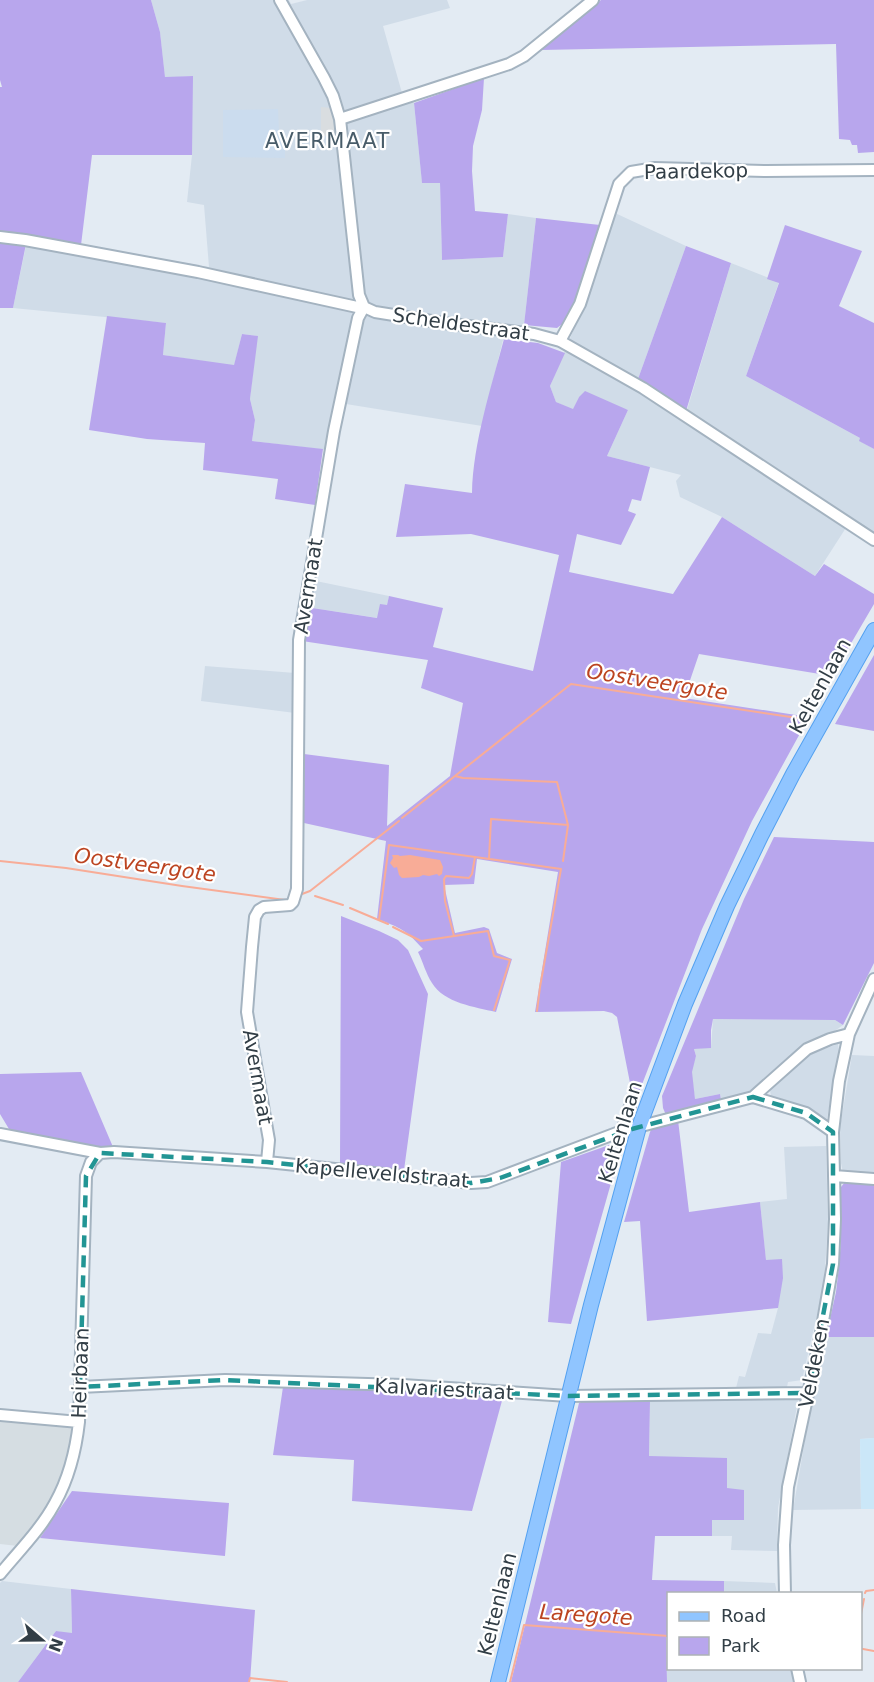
<svg xmlns="http://www.w3.org/2000/svg" width="874" height="1682" font-family="'DejaVu Sans',sans-serif">
<style>
.residential{fill:#d0dce8}
.commercial{fill:#cbe7f8}
.industrial{fill:#d5dde2}
.education{fill:#cbdcee}
.green{fill:#b8a6ed}
.parking{fill:#d9dde0}
.water{fill:#f8ac97}
.lines{fill:none;stroke-linecap:round;stroke-linejoin:round}
.stream{stroke:#f8ac97;stroke-width:2}
.minor-casing{stroke:#a4b3c0;stroke-width:14}
.major-casing{stroke:#54a1f0;stroke-width:16}
.minor{stroke:#fff;stroke-width:10}
.major{stroke:#90c5ff;stroke-width:14}
.marked{fill:none;stroke:#229594;stroke-width:4.5;stroke-dasharray:12 8;stroke-linejoin:round}
.labels{text-anchor:middle;dominant-baseline:central;stroke-width:4.5;stroke-linejoin:round;paint-order:stroke}
.street-label{font-size:20px;fill:#323e46;stroke:#fff}
.neighbourhood-label{font-size:21px;letter-spacing:1.5px;fill:#485c69;stroke:#fff}
.water-label{font-size:21px;font-style:italic;fill:#bc4421;stroke:#fff}
</style>
<rect width="100%" height="100%" fill="#e3ebf3"/>
<path class="residential" d="M 151,0 L 289,0 L 291,4 L 307,0 L 447,0 L 450,8 L 383,26 L 402,93 L 414,103 L 422,182 L 440,183 L 442,260 L 503,257 L 508,214 L 536,218 L 524,325 L 520,341 L 503,340 L 482,426 L 346,404 L 335,451 L 252,441 L 255,420 L 250,399 L 257,336 L 242,334 L 234,366 L 163,355 L 166,323 L 13,308 L 28,236 L 209,267 L 204,205 L 187,202 L 192,155 L 192,76 L 165,78 L 160,32 Z
M 615,213 L 686,246 L 638,379 L 687,410 L 731,263 L 779,282 L 746,376 L 860,438 L 860,441 L 874,449 L 874,534 L 851,520 L 815,576 L 722,517 L 680,497 L 676,481 L 681,475 L 607,456 L 628,410 L 579,397 L 573,410 L 556,402 L 550,386 L 595,279 Z
M 311,580 L 389,596 L 387,605 L 378,618 L 306,607 Z
M 205,666 L 295,673 L 295,713 L 201,701 Z
M 713,1019 L 835,1020 L 843,1025 L 759,1087 L 728,1099 L 721,1100 L 720,1094 L 695,1099 L 691,1072 L 696,1056 L 694,1049 L 711,1047 Z
M 838,1044 L 839,1051 L 827,1119 L 771,1096 L 770,1090 L 772,1087 L 807,1055 Z
M 852,1055 L 874,1056 L 874,1184 L 845,1182 L 841,1163 L 840,1127 Z
M 826,1146 L 828,1224 L 824,1284 L 802,1380 L 788,1382 L 787,1387 L 736,1388 L 739,1376 L 745,1377 L 758,1333 L 771,1334 L 778,1308 L 766,1261 L 760,1202 L 787,1199 L 784,1147 Z
M 826,1337 L 874,1337 L 874,1438 L 860,1439 L 861,1509 L 793,1510 L 812,1399 Z
M 794,1395 L 798,1401 L 778,1508 L 777,1551 L 731,1550 L 732,1536 L 712,1536 L 712,1520 L 744,1520 L 727,1488 L 649,1456 L 650,1401 L 716,1401 L 716,1398 Z
M 2,1581 L 71,1589 L 72,1634 L 56,1631 L 18,1682 L 0,1682 L 0,1583 Z
M 724,1581 L 775,1583 L 777,1593 L 724,1594 Z
M 666,1637 L 668,1637 L 668,1668 L 791,1669 L 793,1682 L 667,1682 Z"/>
<path class="commercial" d="M 874,1438 L 874,1509 L 861,1509 L 860,1439 Z"/>
<path class="industrial" d="M 0,1420 L 71,1424 L 75,1430 L 63,1477 L 49,1505 L 18,1546 L 0,1544 Z"/>
<path class="education" d="M 278,109 L 279,132 L 285,132 L 285,158 L 223,157 L 223,110 Z"/>
<path class="green" d="M 0,0 L 151,0 L 160,32 L 165,77 L 193,76 L 192,155 L 92,155 L 81,245 L 0,232 L 0,87 L 2,87 L 0,80 Z
M 601,0 L 874,0 L 874,152 L 858,153 L 857,145 L 852,145 L 850,140 L 839,139 L 836,44 L 541,50 Z
M 484,78 L 482,110 L 473,146 L 472,171 L 475,211 L 508,214 L 503,257 L 442,260 L 440,183 L 422,183 L 414,103 Z
M 536,218 L 600,225 L 572,313 L 566,321 L 557,328 L 524,325 Z
M 785,225 L 862,251 L 839,306 L 874,323 L 874,449 L 859,441 L 860,438 L 746,376 L 779,283 L 767,279 Z
M 0,241 L 26,244 L 13,308 L 0,308 Z
M 686,246 L 731,263 L 686,411 L 685,408 L 638,379 Z
M 107,316 L 166,323 L 163,355 L 234,365 L 242,334 L 258,336 L 250,399 L 255,420 L 252,441 L 323,449 L 315,505 L 275,499 L 278,479 L 203,470 L 205,443 L 147,439 L 89,430 Z
M 504,339 L 538,343 L 565,353 L 550,386 L 556,402 L 573,409 L 579,397 L 585,391 L 628,410 L 607,456 L 650,467 L 641,501 L 632,499 L 628,511 L 636,514 L 621,545 L 577,534 L 569,572 L 673,594 L 722,517 L 815,576 L 824,564 L 874,594 L 874,604 L 832,676 L 699,654 L 684,698 L 809,717 L 752,821 L 702,929 L 636,1100 L 633,1098 L 617,1017 L 612,1013 L 604,1011 L 535,1012 L 558,872 L 477,859 L 474,884 L 444,885 L 455,933 L 484,927 L 489,929 L 497,953 L 512,959 L 496,1012 C 475,1007 444,1003 432,983 C 426,974 423,962 418,952 L 423,949 C 406,930 401,928 377,919 L 386,841 L 304,823 L 304,754 L 389,765 L 387,826 L 450,776 L 463,703 L 421,688 L 428,660 L 302,641 L 306,607 L 377,618 L 380,604 L 387,605 L 389,596 L 443,608 L 433,647 L 533,671 L 559,555 L 471,534 L 396,537 L 405,484 L 472,493 C 473,443 491,388 504,339 Z
M 874,655 L 874,731 L 835,724 Z
M 774,837 L 874,842 L 874,963 L 843,1025 L 835,1020 L 713,1019 L 711,1030 L 711,1048 L 694,1049 L 696,1056 L 692,1072 L 695,1099 L 720,1094 L 721,1100 L 666,1115 L 663,1108 L 662,1096 L 744,899 Z
M 341,916 L 379,931 L 398,940 L 408,950 L 428,994 L 404,1170 L 340,1163 Z
M 81,1072 L 113,1147 L 94,1148 L 16,1135 L 9,1129 L 0,1114 L 0,1074 Z
M 678,1120 L 689,1212 L 760,1202 L 766,1260 L 782,1259 L 783,1278 L 778,1308 L 647,1321 L 640,1221 L 624,1222 L 650,1132 L 653,1126 Z
M 612,1144 L 619,1155 L 571,1324 L 548,1322 L 561,1162 Z
M 845,1182 L 874,1184 L 874,1337 L 826,1337 L 836,1292 L 839,1267 L 841,1238 L 841,1187 Z
M 283,1387 L 402,1390 L 503,1397 L 472,1511 L 352,1501 L 354,1460 L 273,1455 Z
M 584,1401 L 650,1401 L 649,1456 L 727,1458 L 727,1488 L 744,1490 L 744,1520 L 712,1520 L 712,1536 L 655,1536 L 652,1580 L 724,1581 L 724,1593 L 668,1594 L 668,1637 L 666,1637 L 667,1682 L 511,1682 L 579,1403 Z
M 72,1491 L 229,1503 L 225,1556 L 40,1538 Z
M 71,1589 L 255,1610 L 250,1682 L 18,1682 L 56,1631 L 72,1633 Z"/>
<path class="parking" d="M 321,107 L 331,108 L 336,136 L 321,136 Z"/>
<path class="water" d="M 392,855 L 398,855 L 400,856 L 410,855 L 440,860 L 443,867 L 442,874 L 439,876 L 437,874 L 429,876 L 423,875 L 419,877 L 402,878 L 399,875 L 397,867 L 394,868 L 390,863 L 393,858 Z"/>
<g class="lines">
<path class="stream" d="M 455,776 L 463,778 L 557,782 L 568,825
M 402,818 L 571,684 L 811,720
M 475,857 L 561,869 L 540,987 L 537,1011
M 489,859 L 491,819 L 568,825 L 563,861
M 0,861 L 66,868 L 182,886 L 285,900
M 302,894 L 310,891 L 399,821
M 315,896 L 343,905
M 350,908 L 388,924
M 379,920 L 389,845 L 475,857 L 472,874 L 469,878 L 446,876 L 444,879 L 445,901 L 454,936
M 393,927 L 421,941 L 488,931 L 494,956 L 510,960 L 494,1010
M 865,1593 L 866,1591 L 874,1590
M 860,1619 L 864,1599
M 863,1649 L 874,1651
M 249,1682 L 250,1678 L 287,1682
M 510,1682 L 524,1625 L 668,1636"/>
<g class="minor-casing">
<path id="minor" d="M 340,119 L 509,64 L 524,56 L 593,0
M 0,237 L 25,240 L 198,272 L 357,307 L 364,307 L 375,312 L 444,323 L 534,334 L 560,341 L 643,388 L 874,540
M 560,341 L 580,304 L 619,184 L 631,172 L 655,168 L 766,171 L 874,170
M 753,1097 L 806,1113 L 833,1132
M 622,1131 L 630,1106
M 0,1134 L 100,1153 L 114,1152 L 267,1162 L 471,1183 L 487,1182 L 622,1131 L 753,1097 L 807,1049 L 830,1039 L 849,1034
M 267,1162 L 269,1140 L 266,1123 L 247,1012 L 252,947 L 255,917 L 259,910 L 264,907 L 290,905 L 293,902 L 297,889 L 299,640 L 334,431 L 358,318 L 364,307 L 359,295 L 340,119 L 333,96 L 324,78 L 280,0
M 834,1176 L 874,1179
M 80,1387 L 225,1380 L 403,1385 L 568,1396 L 808,1393
M 0,1415 L 79,1422
M 0,1574 C 19,1551 41,1529 55,1503 C 69,1478 76,1449 79,1422 L 86,1176 L 91,1162 L 100,1153
M 785,1594 L 784,1545 L 788,1487 L 820,1338 L 833,1264 L 835,1219 L 833,1132 L 839,1081 L 849,1034 L 874,979
M 797,1668 L 800,1682"/>
</g>
<g class="major-casing">
<path id="major" d="M 498,1682 L 591,1305 L 639,1127 L 685,1004 L 727,906 L 762,834 L 793,774 L 874,630"/>
</g>
<use href="#minor" class="minor"/>
<use href="#major" class="major"/>
</g>
<path class="marked" d="M 753,1097 L 806,1113 L 833,1132 L 833,1264 L 808,1393 L 568,1396 L 225,1380 L 80,1387 L 86,1176 L 100,1153 L 267,1162 L 471,1183 L 500,1178 L 632,1129 Z"/>
<g class="labels">
<g class="street-label">
<text transform="translate(696 171) rotate(-1)">Paardekop</text>
<text transform="translate(461 324) rotate(8)">Scheldestraat</text>
<text transform="translate(308 586) rotate(-81)">Avermaat</text>
<text transform="translate(820 686) rotate(-61)">Keltenlaan</text>
<text transform="translate(258 1077) rotate(80)">Avermaat</text>
<text transform="translate(620 1132) rotate(-73)">Keltenlaan</text>
<text transform="translate(382 1173) rotate(5)">Kapelleveldstraat</text>
<text transform="translate(814 1363) rotate(-79)">Veldeken</text>
<text transform="translate(80 1373) rotate(-88)">Heirbaan</text>
<text transform="translate(444 1389) rotate(3)">Kalvariestraat</text>
<text transform="translate(497 1604) rotate(-76)">Keltenlaan</text>
</g>
<g class="neighbourhood-label">
<text x="328" y="141">AVERMAAT</text>
</g>
<g class="water-label">
<text transform="translate(657 682) rotate(9)">Oostveergote</text>
<text transform="translate(145 865) rotate(8)">Oostveergote</text>
<text transform="translate(586 1615) rotate(4)">Laregote</text>
</g>
</g>
<rect x="667" y="1592" width="195" height="78" fill="#ffffff" stroke="#adb2b5" stroke-width="1.5"/>
<rect x="679" y="1612" width="30" height="9" fill="#90c5ff" stroke="#adb2b5" stroke-width="1.5"/>
<text x="721" y="1622" font-size="18" fill="#323e46">Road</text>
<rect x="679" y="1637" width="30" height="18" fill="#b8a6ed" stroke="#adb2b5" stroke-width="1.5"/>
<text x="721" y="1652" font-size="18" fill="#323e46">Park</text>
<g transform="translate(42 1640) rotate(110)" stroke="#ffffff" stroke-width="4.5" paint-order="stroke">
<path d="M0-4.5L10 22L0 15L-10 22Z" fill="#323e46"/>
<text y="-9" font-size="16" font-weight="bold" text-anchor="middle" fill="#323e46">N</text>
</g>
</svg>
